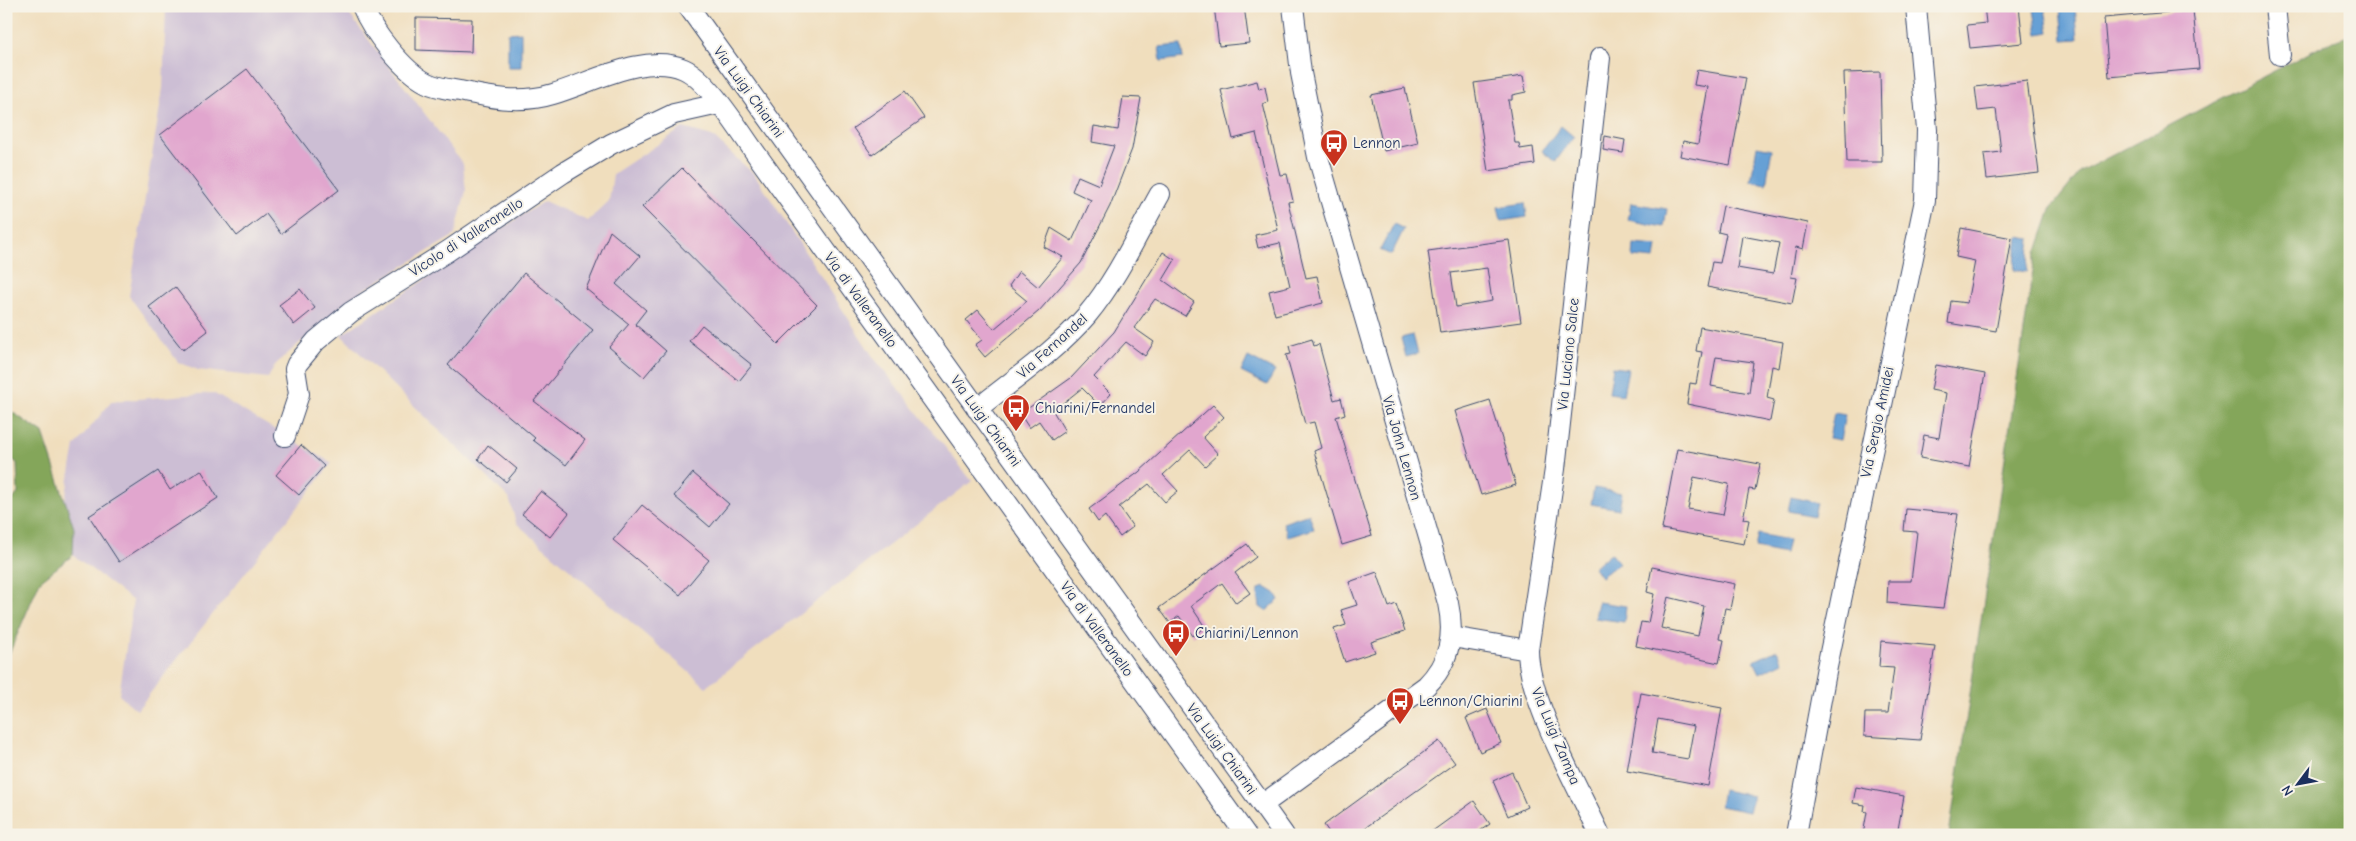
<svg xmlns="http://www.w3.org/2000/svg" width="2356" height="841" font-family="'Comic Neue',sans-serif">
<style>
.industrial{fill:#ccbed4}
.forest{fill:#84a65a;stroke:#506a5c}
.water{fill:#66a0d5;stroke:#40689a}
.building{fill:#e1a6ce;fill-rule:evenodd}
.lines{fill:none;stroke-linecap:round;stroke-linejoin:round}
.minor-casing{stroke:#3b496c;stroke-width:22}
.minor{stroke:#fff;stroke-width:20}
.labels{text-anchor:middle;dominant-baseline:central;stroke-width:4;stroke-linejoin:round;paint-order:stroke}
.street-label{font-size:15px;fill:#1b2f5e;stroke:#f7f3e8}
.poi-label{font-size:15px;fill:#1b2f5e;stroke:#f7f3e8;text-anchor:start}
</style>
<rect width="100%" height="100%" fill="#f7f3e8"/>
<filter id="ink" filterUnits="userSpaceOnUse"><feTurbulence type="fractalNoise" baseFrequency=".02" numOctaves="2"/><feDisplacementMap in="SourceGraphic" scale="10" xChannelSelector="R" yChannelSelector="G"/><feConvolveMatrix kernelMatrix="1 2 1 2 8 2 1 2 1" color-interpolation-filters="sRGB"/></filter>
<filter id="wash" filterUnits="userSpaceOnUse"><feTurbulence type="fractalNoise" baseFrequency=".0096" numOctaves="4" result="noise"/><feDisplacementMap in="SourceGraphic" scale="20" xChannelSelector="R" yChannelSelector="G"/><feGaussianBlur stdDeviation="1.12" result="paint"/><feColorMatrix in="noise" values="0 0 0 0 0 0 0 0 0 0 0 0 0 0 0 0 0 1.4 0 .05"/><feComposite in="paint" operator="in"/></filter>
<g filter="url(#wash)">
<rect width="100%" height="100%" fill="#f0debd"/>
<path class="industrial" d="M 166,6 L 343,6 L 463,164 L 466,191 L 455,235 L 350,298 L 276,364 L 268,378 L 198,370 L 178,362 L 129,296 L 163,88 Z
M 683,128 L 712,136 L 755,175 L 874,358 L 972,481 L 706,687 L 516,523 L 509,498 L 341,335 L 544,201 L 588,221 L 609,201 L 613,174 Z
M 213,393 L 332,463 L 137,710 L 119,695 L 133,601 L 73,555 L 74,528 L 65,500 L 75,446 L 112,401 Z"/>
<path class="forest" d="M 2350,35 L 2350,835 L 1949,835 L 2035,257 L 2052,207 L 2080,172 L 2326,44 Z
M 6,408 L 43,433 L 74,528 L 73,555 L 40,581 L 6,661 L 6,508 L 18,493 L 17,463 L 6,455 Z"/>
<path class="water" d="M 2075,7 L 2078,39 L 2063,40 L 2060,8 Z
M 2045,9 L 2049,32 L 2038,34 L 2034,10 Z
M 521,32 L 521,67 L 508,67 L 508,33 Z
M 1181,45 L 1183,58 L 1161,61 L 1159,47 Z
M 1561,126 L 1574,137 L 1555,162 L 1542,151 Z
M 1757,146 L 1772,149 L 1766,184 L 1751,181 Z
M 1525,203 L 1527,217 L 1501,221 L 1498,207 Z
M 1631,203 L 1667,209 L 1664,227 L 1628,220 Z
M 1394,224 L 1404,229 L 1391,255 L 1380,250 Z
M 2018,237 L 2031,239 L 2027,272 L 2014,270 Z
M 1634,244 L 1657,246 L 1655,259 L 1633,257 Z
M 1413,335 L 1418,354 L 1406,357 L 1401,338 Z
M 1248,357 L 1275,371 L 1267,385 L 1241,372 Z
M 1613,367 L 1628,369 L 1623,395 L 1609,393 Z
M 1834,413 L 1845,415 L 1840,440 L 1829,438 Z
M 1594,488 L 1622,493 L 1619,509 L 1591,504 Z
M 1791,497 L 1817,503 L 1814,516 L 1788,511 Z
M 1309,514 L 1314,529 L 1288,537 L 1283,523 Z
M 1758,534 L 1788,540 L 1785,554 L 1755,548 Z
M 1611,553 L 1619,563 L 1601,577 L 1594,567 Z
M 1265,587 L 1275,593 L 1279,600 L 1266,611 L 1260,607 L 1258,593 L 1259,589 Z
M 1598,602 L 1626,606 L 1624,622 L 1595,618 Z
M 1777,650 L 1783,662 L 1760,673 L 1754,661 Z
M 1723,790 L 1753,796 L 1749,812 L 1720,806 Z"/>
<g id="blocks">
<path class="building" d="M 1214,6 L 1244,6 L 1249,43 L 1219,46 Z
M 1984,6 L 2019,6 L 2023,43 L 1970,48 L 1967,25 L 1986,23 Z
M 2193,10 L 2199,69 L 2109,77 L 2104,18 Z
M 416,18 L 472,19 L 471,52 L 416,50 Z
M 247,69 L 339,190 L 281,234 L 266,214 L 237,236 L 160,135 Z
M 1697,70 L 1746,78 L 1730,165 L 1680,156 L 1683,141 L 1698,144 L 1708,87 L 1694,85 Z
M 1880,72 L 1882,162 L 1847,162 L 1844,73 Z
M 1523,76 L 1526,92 L 1512,95 L 1512,100 L 1508,100 L 1515,143 L 1519,143 L 1520,149 L 1533,147 L 1535,164 L 1488,171 L 1474,83 Z
M 1257,81 L 1259,89 L 1265,87 L 1268,102 L 1263,104 L 1280,175 L 1287,174 L 1293,201 L 1288,202 L 1306,278 L 1317,276 L 1323,303 L 1275,315 L 1269,291 L 1290,286 L 1280,243 L 1258,248 L 1255,235 L 1278,230 L 1267,181 L 1256,133 L 1233,139 L 1221,90 Z
M 2027,81 L 2039,173 L 1987,179 L 1984,154 L 2001,152 L 1996,109 L 1978,111 L 1975,87 Z
M 1405,88 L 1418,143 L 1384,151 L 1371,95 Z
M 905,91 L 924,118 L 872,155 L 853,128 Z
M 1123,97 L 1141,98 L 1132,149 L 1110,206 L 1081,263 L 1039,311 L 985,357 L 975,345 L 982,340 L 966,320 L 978,310 L 994,329 L 1027,301 L 1009,286 L 1019,271 L 1038,287 L 1063,257 L 1044,247 L 1051,228 L 1072,241 L 1091,200 L 1072,191 L 1078,176 L 1099,185 L 1114,146 L 1092,142 L 1094,126 L 1118,130 Z
M 1605,136 L 1625,140 L 1623,153 L 1603,150 Z
M 682,168 L 817,305 L 778,344 L 642,207 Z
M 1723,206 L 1808,223 L 1803,249 L 1796,247 L 1791,277 L 1797,278 L 1792,303 L 1707,287 L 1712,262 L 1720,263 L 1726,234 L 1718,232 ZM 1742,236 L 1779,243 L 1773,274 L 1737,268 Z
M 1961,228 L 2012,238 L 1996,331 L 1948,323 L 1951,301 L 1967,303 L 1975,261 L 1956,257 Z
M 610,231 L 640,256 L 616,284 L 646,310 L 635,324 L 666,351 L 644,377 L 609,347 L 629,324 L 586,289 Z
M 1509,240 L 1521,322 L 1440,333 L 1428,251 ZM 1487,268 L 1492,301 L 1456,307 L 1451,273 Z
M 1163,252 L 1175,260 L 1163,280 L 1194,302 L 1185,316 L 1155,299 L 1134,328 L 1154,342 L 1145,356 L 1126,342 L 1094,377 L 1111,394 L 1100,406 L 1082,388 L 1053,411 L 1065,431 L 1052,440 L 1039,421 L 1029,428 L 1020,414 L 1071,378 L 1114,332 Z
M 524,273 L 593,330 L 534,401 L 585,440 L 566,465 L 533,440 L 535,438 L 448,365 Z
M 175,287 L 208,331 L 183,350 L 149,307 Z
M 300,289 L 315,308 L 294,325 L 279,305 Z
M 702,325 L 752,365 L 739,381 L 689,341 Z
M 1700,327 L 1783,342 L 1779,368 L 1772,366 L 1767,398 L 1774,400 L 1770,421 L 1687,404 L 1690,383 L 1696,384 L 1702,352 L 1696,351 ZM 1716,357 L 1753,362 L 1749,393 L 1711,386 Z
M 1312,339 L 1314,346 L 1319,344 L 1334,400 L 1341,398 L 1345,414 L 1336,417 L 1372,536 L 1342,545 L 1314,451 L 1321,448 L 1314,422 L 1305,424 L 1286,355 L 1291,354 L 1289,346 Z
M 1936,365 L 1985,374 L 1969,467 L 1920,458 L 1924,435 L 1939,438 L 1946,393 L 1931,390 Z
M 1490,400 L 1516,485 L 1481,495 L 1455,411 Z
M 1213,405 L 1224,417 L 1203,437 L 1218,454 L 1205,466 L 1190,450 L 1163,475 L 1178,491 L 1165,502 L 1149,484 L 1119,507 L 1133,527 L 1120,537 L 1105,516 L 1098,522 L 1089,509 L 1139,472 Z
M 301,445 L 324,466 L 299,495 L 276,475 Z
M 488,445 L 517,469 L 506,482 L 478,459 Z
M 1677,449 L 1760,464 L 1755,490 L 1749,489 L 1743,519 L 1749,520 L 1744,544 L 1662,529 ZM 1694,477 L 1729,484 L 1723,515 L 1688,509 Z
M 201,470 L 218,498 L 119,562 L 89,516 L 158,471 L 170,490 Z
M 693,473 L 729,504 L 710,527 L 674,496 Z
M 541,491 L 569,513 L 550,537 L 522,514 Z
M 642,505 L 709,560 L 680,595 L 613,540 Z
M 1906,509 L 1958,514 L 1943,608 L 1887,603 L 1888,581 L 1911,581 L 1917,532 L 1904,531 Z
M 1247,544 L 1256,557 L 1235,573 L 1250,593 L 1236,603 L 1222,583 L 1191,606 L 1205,627 L 1193,636 L 1179,616 L 1170,623 L 1159,608 Z
M 1652,567 L 1735,584 L 1730,609 L 1725,608 L 1719,639 L 1724,640 L 1719,663 L 1636,646 L 1641,622 L 1648,623 L 1654,594 L 1647,592 ZM 1668,597 L 1704,606 L 1698,636 L 1661,628 Z
M 1377,572 L 1389,607 L 1396,604 L 1405,631 L 1371,642 L 1375,652 L 1345,662 L 1334,629 L 1346,625 L 1341,610 L 1357,605 L 1349,582 Z
M 1881,641 L 1935,646 L 1920,740 L 1864,736 L 1865,713 L 1888,713 L 1894,668 L 1879,667 Z
M 1641,693 L 1722,708 L 1708,786 L 1627,771 ZM 1658,719 L 1694,726 L 1688,759 L 1652,753 Z
M 1487,709 L 1501,743 L 1480,752 L 1466,718 Z
M 1439,741 L 1455,763 L 1355,835 L 1331,835 L 1324,825 Z
M 1512,772 L 1527,807 L 1508,816 L 1493,781 Z
M 1856,787 L 1904,796 L 1897,835 L 1863,835 L 1867,812 L 1864,811 L 1865,805 L 1853,803 Z
M 1474,801 L 1490,824 L 1474,835 L 1427,835 Z"/>
</g>
</g>
<g filter="url(#ink)">
<use href="#blocks" fill-opacity="0" stroke="#3b496c" stroke-width="1"/>
<g class="lines">
<g class="minor-casing">
<path id="minor" d="M 362,6 C 372,31 403,71 427,83 C 437,88 449,89 460,91 C 492,98 521,104 553,94 C 591,83 645,52 684,69 C 709,80 742,135 759,158 L 1246,835
M 688,6 L 1284,835
M 2275,6 L 2280,55
M 977,409 C 1014,379 1056,351 1087,315 C 1117,279 1137,235 1160,194
M 285,436 L 299,394 L 295,369 L 297,364 L 316,341 L 351,312 L 448,251 L 563,173 L 611,144 L 674,114 L 719,104
M 1452,637 L 1528,650 C 1528,700 1578,787 1600,835
M 1528,650 L 1555,469 L 1600,58
M 1262,805 L 1426,686 C 1450,662 1455,635 1448,603 L 1318,157 L 1301,73 L 1293,6
M 1796,835 L 1827,667 L 1925,200 L 1927,130 L 1916,6"/>
</g>
<use href="#minor" class="minor"/>
</g>
</g>
<defs>
<g id="bus-pin" transform="scale(1.4375)"><path d="M0 17L-7.5 6A9.5 9.5 0 1 1 7.5 6Z" fill="#c8321e" stroke="#f7f3e8"/><path d="M-5-6H5V4H4V6H2V4H-2V6H-4V4H-5ZM-3.5-4V0h7V-4ZM-3.5 1.2v1.5H-2V1.2ZM2 1.2v1.5H3.5V1.2Z" fill="#fff"/></g>
</defs>
<g fill-rule="evenodd">
<use href="#bus-pin" x="1334" y="143"/>
<use href="#bus-pin" x="1016" y="408"/>
<use href="#bus-pin" x="1176" y="633"/>
<use href="#bus-pin" x="1400" y="701"/>
</g>
<g class="labels">
<g class="street-label">
<text transform="translate(749 92) rotate(54)">Via Luigi Chiarini</text>
<text transform="translate(466 237) rotate(-33)">Vicolo di Valleranello</text>
<text transform="translate(861 300) rotate(54)">Via di Valleranello</text>
<text transform="translate(1052 346) rotate(-42)">Via Fernandel</text>
<text transform="translate(1568 354) rotate(-84)">Via Luciano Salce</text>
<text transform="translate(986 421) rotate(54)">Via Luigi Chiarini</text>
<text transform="translate(1877 422) rotate(-78)">Via Sergio Amidei</text>
<text transform="translate(1402 448) rotate(74)">Via John Lennon</text>
<text transform="translate(1097 629) rotate(54)">Via di Valleranello</text>
<text transform="translate(1556 736) rotate(67)">Via Luigi Zampa</text>
<text transform="translate(1222 749) rotate(54)">Via Luigi Chiarini</text>
</g>
<g class="poi-label">
<text x="1353" y="143">Lennon</text>
<text x="1035" y="408">Chiarini/Fernandel</text>
<text x="1195" y="633">Chiarini/Lennon</text>
<text x="1419" y="701">Lennon/Chiarini</text>
</g>
</g>
<rect width="2356" height="841" fill="none" stroke="#f7f3e8" stroke-width="25"/>
<g transform="translate(2298 784) rotate(238)" stroke="#f7f3e8" stroke-width="4" paint-order="stroke">
<path d="M0-4L9 19L0 12L-9 19Z" fill="#1b2f5e"/>
<text y="-8" font-size="14" font-weight="bold" text-anchor="middle" fill="#1b2f5e">N</text>
</g>
</svg>
